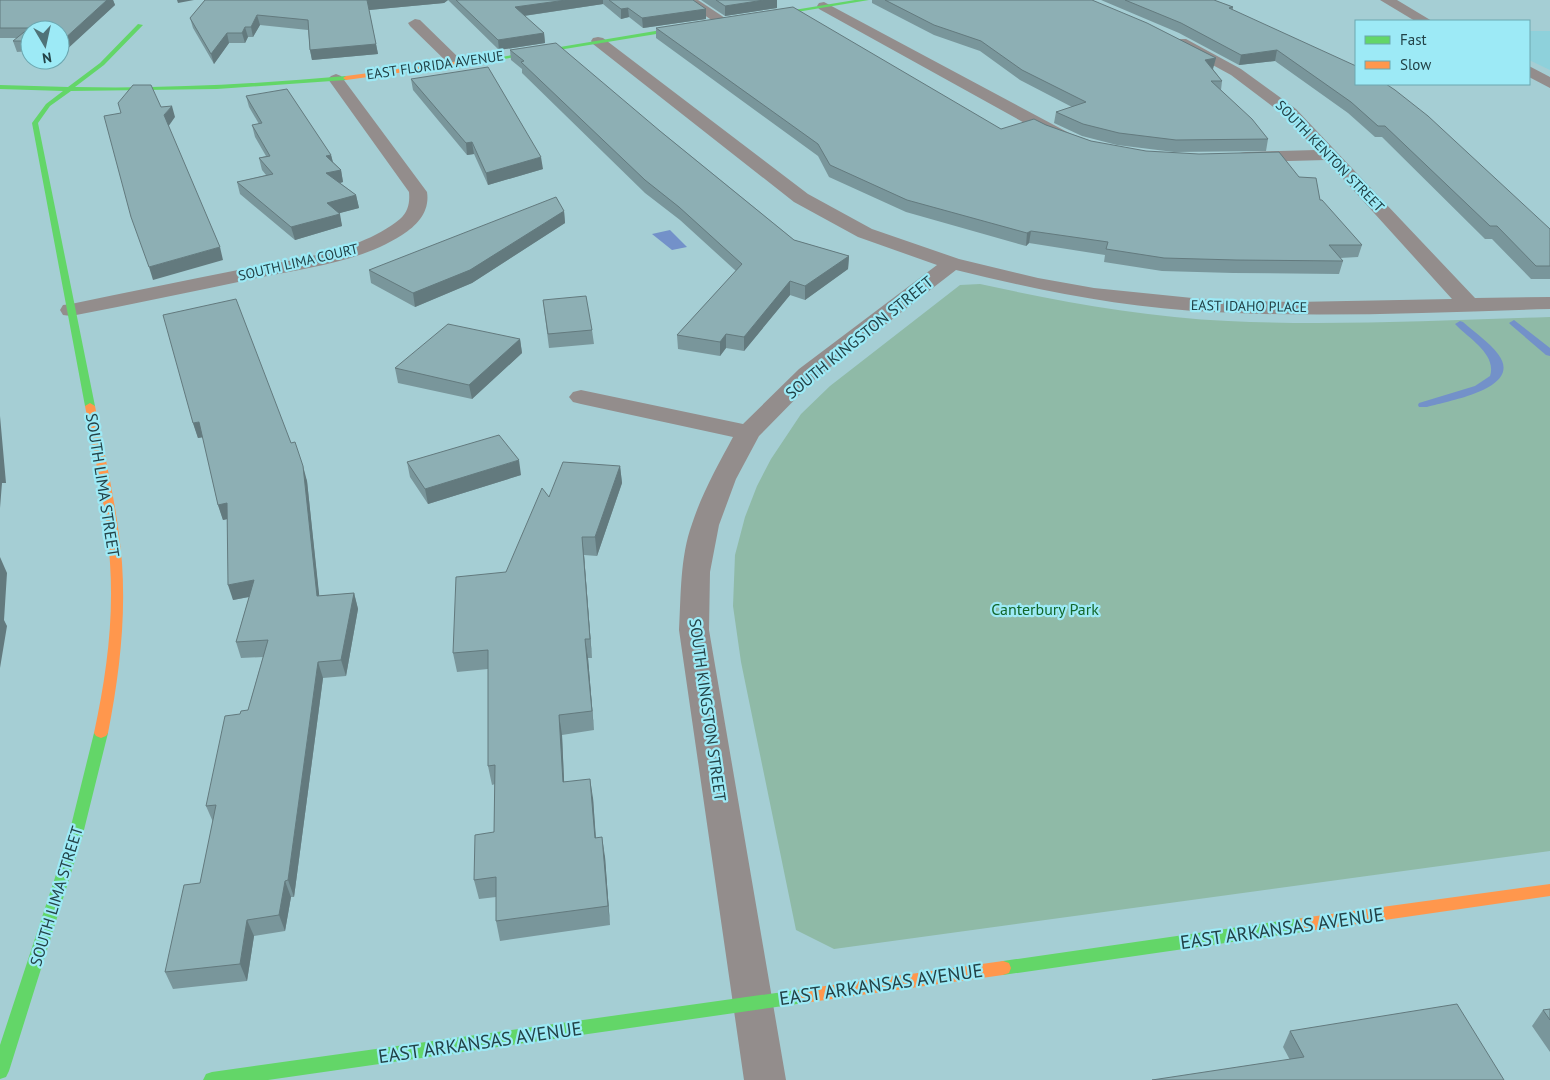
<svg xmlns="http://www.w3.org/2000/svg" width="1550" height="1080" font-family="'PT Sans',sans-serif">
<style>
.built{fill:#8ed1db}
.green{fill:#8fbaa7}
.water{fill:#7391c9}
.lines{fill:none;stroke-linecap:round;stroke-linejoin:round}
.stream{fill:#7391c9;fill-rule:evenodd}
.street{fill:#938d8c;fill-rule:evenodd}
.fast{fill:#63d668;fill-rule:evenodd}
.slow{fill:#ff974d;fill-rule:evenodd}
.wall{fill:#79969b}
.shaded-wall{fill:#637a7e}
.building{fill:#8dafb4;stroke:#637a7e}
.labels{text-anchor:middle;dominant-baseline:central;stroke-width:4.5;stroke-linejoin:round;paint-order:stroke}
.far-street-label{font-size:14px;fill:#224247;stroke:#9deaf6}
.street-label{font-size:16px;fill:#224247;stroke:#9deaf6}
.park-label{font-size:16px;fill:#12672b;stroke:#9deaf6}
.near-street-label{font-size:19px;fill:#224247;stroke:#9deaf6}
</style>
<rect width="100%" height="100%" fill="#a5ced4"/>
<path class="built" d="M 1529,31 L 1550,31 L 1550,70 L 1529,60 Z"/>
<path class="green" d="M 980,284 C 1062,302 1144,317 1228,321 C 1335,326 1443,320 1550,317 L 1550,851 L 834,949 L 796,930 L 741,662 L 733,606 L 735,555 L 745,517 L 757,486 L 771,459 L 801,414 L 830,386 L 960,285 Z"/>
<path class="water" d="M 670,230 L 687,247 L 672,250 L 652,234 Z"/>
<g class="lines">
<path class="stream" d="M 1514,320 L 1550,348 L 1550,356 L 1546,355 L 1511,325 L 1509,323 Z
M 1460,321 L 1463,322 C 1474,332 1489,342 1498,354 C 1525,389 1446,401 1427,407 L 1419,407 L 1418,405 L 1419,403 L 1475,386 L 1490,376 C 1497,355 1470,339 1457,326 L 1455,324 Z"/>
<path class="street" d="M 682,0 L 698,0 L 731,22 L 724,26 L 719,25 Z
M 1380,0 L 1397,0 L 1432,21 L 1415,21 Z
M 824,2 L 1069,133 L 1071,137 L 1069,141 L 1057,141 L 819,9 L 817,6 L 819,3 Z
M 415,19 L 420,20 L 461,60 L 463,63 L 461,66 L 451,66 L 410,26 L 408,23 Z
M 598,37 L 603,38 L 808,194 L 872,229 L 959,259 L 1038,278 L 1094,288 L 1212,300 L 1295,302 L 1452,299 L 1326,160 L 1246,162 L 1240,161 L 1237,157 L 1240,153 L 1246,152 L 1316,150 L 1284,115 L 1231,75 L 1176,45 L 1174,42 L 1176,39 L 1186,39 L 1241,69 L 1296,109 L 1475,298 L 1550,297 L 1550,309 C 1438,312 1325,318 1213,312 C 1125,308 1041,291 956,270 L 815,379 L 759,436 L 736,479 L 719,525 L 710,572 L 709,630 L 786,1080 L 744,1080 L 679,630 C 681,595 680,557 692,524 C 702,493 718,465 733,437 L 581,404 L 573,402 L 569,397 L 573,392 L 581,390 L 743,424 L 799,369 L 937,265 L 858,237 L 794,202 L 593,44 L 591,41 L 593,38 Z
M 1529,66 L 1550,77 L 1550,88 L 1529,77 Z
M 336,74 L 341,76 L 427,192 C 430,211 418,225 402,235 C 360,262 306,268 257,278 C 195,291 133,304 71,316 L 63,315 L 60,310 L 63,305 L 71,304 C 127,292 183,281 238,270 C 289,260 359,253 400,219 C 408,212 410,203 409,192 L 328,79 L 331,76 Z"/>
<path class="fast" d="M 855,0 L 869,0 L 761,18 L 758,16 Z
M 138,24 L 143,25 L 104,65 L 75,87 C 166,89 256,84 346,76 L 349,78 L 346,80 L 217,89 L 71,91 L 50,106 L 38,123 L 95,406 L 90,409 L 85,406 L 32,123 L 46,104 L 63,91 L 0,89 L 0,85 L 68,87 L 100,63 Z
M 691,25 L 693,28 L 498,60 L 495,58 Z
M 101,728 L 106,730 L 108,733 L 82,838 L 9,1071 L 6,1077 L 0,1079 L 0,1045 L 68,838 L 94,733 L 96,730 Z
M 1302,918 L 1307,920 L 1310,925 L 1307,930 L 1302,932 L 1003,975 L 997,973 L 995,968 L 997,963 L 1003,961 Z
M 804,989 L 810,991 L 812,996 L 810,1001 L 804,1003 L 268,1080 L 203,1080 L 206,1074 L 212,1072 Z"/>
<path class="slow" d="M 498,56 L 500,57 L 500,59 L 346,80 L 343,78 L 346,76 Z
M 90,403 L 95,406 C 105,458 118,510 122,563 C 126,620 119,677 108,733 L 106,736 L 101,738 L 96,736 L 94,733 C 106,677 114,621 110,563 C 107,510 95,458 85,406 Z
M 1550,884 L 1550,896 L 1302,932 L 1297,930 L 1294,925 L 1297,920 L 1302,918 Z
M 1003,961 L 1009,963 L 1011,968 L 1009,973 L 1003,975 L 804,1003 L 798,1001 L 796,996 L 798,991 L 804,989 Z"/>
</g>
<path class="wall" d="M 0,0 L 113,0 L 115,5 L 65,51 L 60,51 L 60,30 L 30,30 L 30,51 L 17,52 L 13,41 L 17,38 L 0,38 Z
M 205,0 L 693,0 L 706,19 L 643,28 L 629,17 L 621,19 L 603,4 L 524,16 L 544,33 L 545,43 L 499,50 L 448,0 L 444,3 L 369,10 L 378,54 L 312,60 L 310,50 L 308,30 L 260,25 L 253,37 L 248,37 L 245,43 L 229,43 L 214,64 L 193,28 L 190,18 Z
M 701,0 L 777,0 L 777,8 L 725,16 Z
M 872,0 L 1092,0 L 1213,69 L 1222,81 L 1221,90 L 1268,139 L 1266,151 L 1174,152 L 1117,145 L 1082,136 L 1054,123 L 1056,112 L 1072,107 L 1020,80 L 980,51 L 934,35 L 872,3 Z
M 1101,0 L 1214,0 L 1233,7 L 1233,10 L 1550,229 L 1550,279 L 1531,279 L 1492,239 L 1485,239 L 1382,137 L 1375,137 L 1348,113 L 1275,61 L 1239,65 L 1179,33 Z
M 656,28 L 1001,129 L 1046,125 L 1091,141 L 1320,200 L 1362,245 L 1358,257 L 1340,258 L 1343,261 L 1339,274 L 1233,273 L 1162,271 L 1104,262 L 1105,255 L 1029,243 L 1026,246 L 906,212 L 829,177 L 818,156 L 656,38 Z
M 510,50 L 660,131 L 794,240 L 849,256 L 848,269 L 805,300 L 790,295 L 744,351 L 726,348 L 720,356 L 678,349 L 677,335 L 736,271 L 680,220 L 645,193 L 522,73 L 522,69 L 511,60 Z
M 411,79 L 543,169 L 488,185 L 474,154 L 467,155 L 413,90 Z
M 246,96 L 331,155 L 333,162 L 341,170 L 343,182 L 340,183 L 356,195 L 359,208 L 339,213 L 342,226 L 295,240 L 240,194 L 237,182 L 266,175 L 262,170 L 259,158 L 266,156 L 255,137 L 252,125 L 259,124 L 249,107 Z
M 564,211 L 565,223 L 472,283 L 415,307 L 371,283 L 369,270 Z
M 543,300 L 592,330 L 594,344 L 549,348 Z
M 520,339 L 522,353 L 472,399 L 398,383 L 395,368 Z
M 193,423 L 291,443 L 307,481 L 319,596 L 354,593 L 358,609 L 346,676 L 323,678 L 294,897 L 291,897 L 285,931 L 254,936 L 247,981 L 173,989 L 165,972 L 200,883 L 213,822 L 206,806 L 240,714 L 248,710 L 263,657 L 241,658 L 236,642 L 249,597 L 233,600 L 227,519 L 223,520 L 218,505 L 203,437 L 198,438 Z
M 407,462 L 521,475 L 428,504 L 410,477 Z
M 620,466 L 622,483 L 597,556 L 584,555 L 592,658 L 588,658 L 594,730 L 562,735 L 564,782 L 593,798 L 596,838 L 605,857 L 610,925 L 500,941 L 496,921 L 496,897 L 479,899 L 474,880 L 494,832 L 495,784 L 492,785 L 488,766 L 488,669 L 457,672 L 453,653 L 506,572 Z
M 1550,1009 L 1550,1052 L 1532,1026 L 1543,1010 Z
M 1290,1031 L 1504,1080 L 1290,1060 L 1283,1047 Z"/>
<path class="shaded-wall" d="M 107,0 L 113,0 L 115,5 L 65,51 L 62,41 Z
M 177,0 L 194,0 L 178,3 Z
M 367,0 L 448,0 L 444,3 L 369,10 Z
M 566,0 L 603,0 L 603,4 L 516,17 L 515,7 Z
M 764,0 L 777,0 L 777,8 L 725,16 L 725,6 Z
M 628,8 L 629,17 L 621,19 L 621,9 Z
M 706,9 L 706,19 L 643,28 L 642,18 Z
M 257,15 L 260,25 L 253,37 L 251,27 Z
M 245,27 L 248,37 L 245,43 L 242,33 Z
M 227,33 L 229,43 L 214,64 L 211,54 Z
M 544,33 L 545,43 L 499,50 L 498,40 Z
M 376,44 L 378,54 L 312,60 L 310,50 Z
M 1277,50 L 1275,61 L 1239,65 L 1241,55 Z
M 1216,58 L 1213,69 L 1203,70 L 1205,60 Z
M 172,106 L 175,117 L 168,127 L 164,115 Z
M 472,142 L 474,154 L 467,155 L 466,143 Z
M 331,155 L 334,167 L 326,156 Z
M 541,157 L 543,169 L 488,185 L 486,173 Z
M 341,170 L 343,182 L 329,186 L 326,173 Z
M 356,195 L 359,208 L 329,216 L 327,203 Z
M 564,211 L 565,223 L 472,283 L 415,307 L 413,293 Z
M 340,214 L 342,226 L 295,240 L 291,227 Z
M 1031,231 L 1029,243 L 1026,246 L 1027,233 Z
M 220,247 L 223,260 L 153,280 L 149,267 Z
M 849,256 L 848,269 L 805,300 L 805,286 Z
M 790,281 L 790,295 L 744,351 L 744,337 Z
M 726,334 L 726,348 L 720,356 L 720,342 Z
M 520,339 L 522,353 L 472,399 L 469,385 Z
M 0,416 L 6,483 L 2,483 L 0,508 Z
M 199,422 L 204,437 L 198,438 L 193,423 Z
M 519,460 L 521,475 L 428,504 L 425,489 Z
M 303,466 L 307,481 L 321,612 L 317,596 Z
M 620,466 L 622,483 L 597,556 L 595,537 Z
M 227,503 L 232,518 L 223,520 L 218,505 Z
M 582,537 L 584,555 L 592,658 L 590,639 Z
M 0,557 L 7,573 L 4,620 L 7,626 L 0,668 Z
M 254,580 L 259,595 L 233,600 L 228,585 Z
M 354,593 L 358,609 L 346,676 L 341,660 Z
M 585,639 L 588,658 L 594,730 L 592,711 Z
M 318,662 L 323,678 L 294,897 L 288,880 Z
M 559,715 L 562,735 L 565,801 L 563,782 Z
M 590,779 L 593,798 L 597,857 L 595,838 Z
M 602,837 L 605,857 L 610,925 L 608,906 Z
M 285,881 L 291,897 L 285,931 L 279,915 Z
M 247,920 L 254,936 L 247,981 L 240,964 Z"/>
<path class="building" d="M 0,0 L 107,0 L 62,41 L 60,41 L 60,30 L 30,30 L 30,41 L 13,41 L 29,28 L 0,28 Z
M 205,0 L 372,0 L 367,0 L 376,44 L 310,50 L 308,20 L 257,15 L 251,27 L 245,27 L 242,33 L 227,33 L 211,54 L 190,18 Z
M 456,0 L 566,0 L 515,7 L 544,33 L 498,40 Z
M 609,0 L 693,0 L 706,9 L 642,18 L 628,8 L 621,9 Z
M 716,0 L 764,0 L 725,6 Z
M 885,0 L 1092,0 L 1147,23 L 1216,58 L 1205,60 L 1222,81 L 1211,81 L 1252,119 L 1268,139 L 1176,140 L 1119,133 L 1083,124 L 1056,112 L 1086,102 L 1022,70 L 981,41 L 934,25 Z
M 1125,0 L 1214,0 L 1233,7 L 1229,8 L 1356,66 L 1356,84 L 1386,84 L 1395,90 L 1428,116 L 1550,229 L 1550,266 L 1536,266 L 1497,226 L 1490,226 L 1385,126 L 1378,126 L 1351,102 L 1277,50 L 1241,55 L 1181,23 Z
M 793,7 L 1001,129 L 1034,119 L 1046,125 L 1091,141 L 1146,151 L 1199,154 L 1279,152 L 1299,177 L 1316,178 L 1320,200 L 1322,200 L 1362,245 L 1329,245 L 1343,261 L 1236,260 L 1164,258 L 1106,249 L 1108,242 L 1031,231 L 1027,233 L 907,200 L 830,165 L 818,144 L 656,28 Z
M 556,43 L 660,131 L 794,240 L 849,256 L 805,286 L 790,281 L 744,337 L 726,334 L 720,342 L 677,335 L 742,264 L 679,207 L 645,180 L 521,62 L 524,61 L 510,50 Z
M 488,67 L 541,157 L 486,173 L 472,142 L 466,143 L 411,79 Z
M 133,85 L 151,85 L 161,107 L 172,106 L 164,115 L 220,247 L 149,267 L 131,217 L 104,116 L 121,113 L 118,103 Z
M 287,89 L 331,155 L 326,156 L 341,170 L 326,173 L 356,195 L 327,203 L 340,214 L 291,227 L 237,182 L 273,174 L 259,158 L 270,156 L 252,125 L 262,123 L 246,96 Z
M 556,197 L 564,211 L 470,270 L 413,293 L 369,270 Z
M 586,296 L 592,330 L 548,334 L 543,300 Z
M 236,299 L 291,443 L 295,442 L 303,466 L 317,596 L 354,593 L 341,660 L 318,662 L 288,880 L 285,881 L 279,915 L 247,920 L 240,964 L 165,972 L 184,885 L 200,883 L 216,805 L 206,806 L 225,716 L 240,714 L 241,711 L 248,710 L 268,640 L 236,642 L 254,580 L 228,585 L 227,503 L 218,505 L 199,422 L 193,423 L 163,315 Z
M 448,324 L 520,339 L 469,385 L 395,368 Z
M 499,435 L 519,460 L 425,489 L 407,462 Z
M 563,462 L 620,466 L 595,537 L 582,537 L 590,639 L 585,639 L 592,711 L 559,715 L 563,782 L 590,779 L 595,838 L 602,837 L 608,906 L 496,921 L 496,877 L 474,880 L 475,835 L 494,832 L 495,765 L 488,766 L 488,650 L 453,653 L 456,577 L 506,572 L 542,488 L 549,497 Z
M 1457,1004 L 1504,1080 L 1152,1080 L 1304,1057 L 1290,1031 Z
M 1550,1009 L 1550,1020 L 1543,1010 Z"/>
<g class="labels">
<g class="far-street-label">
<text transform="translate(435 65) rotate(-8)">EAST FLORIDA AVENUE</text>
<text transform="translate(1330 156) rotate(46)">SOUTH KENTON STREET</text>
<text transform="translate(298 262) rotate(-13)">SOUTH LIMA COURT</text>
<text transform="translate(1249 306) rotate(1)">EAST IDAHO PLACE</text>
</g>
<g class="street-label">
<text transform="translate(859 337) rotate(-39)">SOUTH KINGSTON STREET</text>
<text transform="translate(103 485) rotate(81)">SOUTH LIMA STREET</text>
<text transform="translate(708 710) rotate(82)">SOUTH KINGSTON STREET</text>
<text transform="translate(56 896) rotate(-73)">SOUTH LIMA STREET</text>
</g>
<g class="park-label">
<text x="1045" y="609">Canterbury Park</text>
</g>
<g class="near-street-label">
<text transform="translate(1282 928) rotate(-8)">EAST ARKANSAS AVENUE</text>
<text transform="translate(881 984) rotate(-8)">EAST ARKANSAS AVENUE</text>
<text transform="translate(480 1042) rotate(-8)">EAST ARKANSAS AVENUE</text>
</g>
</g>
<rect x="1355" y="20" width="175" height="65" fill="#9deaf6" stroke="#6ca7b0"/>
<rect x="1365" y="36" width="25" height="8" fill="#63d668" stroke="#6ca7b0"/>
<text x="1400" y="45" font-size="15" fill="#224247">Fast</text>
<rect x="1365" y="61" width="25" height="8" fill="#ff974d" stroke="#6ca7b0"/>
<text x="1400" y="70" font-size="15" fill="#224247">Slow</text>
<g transform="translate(45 45) rotate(171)"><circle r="24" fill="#9deaf6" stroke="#6ca7b0"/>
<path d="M0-4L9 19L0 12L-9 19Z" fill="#507378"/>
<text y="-8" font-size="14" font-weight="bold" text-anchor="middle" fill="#224247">N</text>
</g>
</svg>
